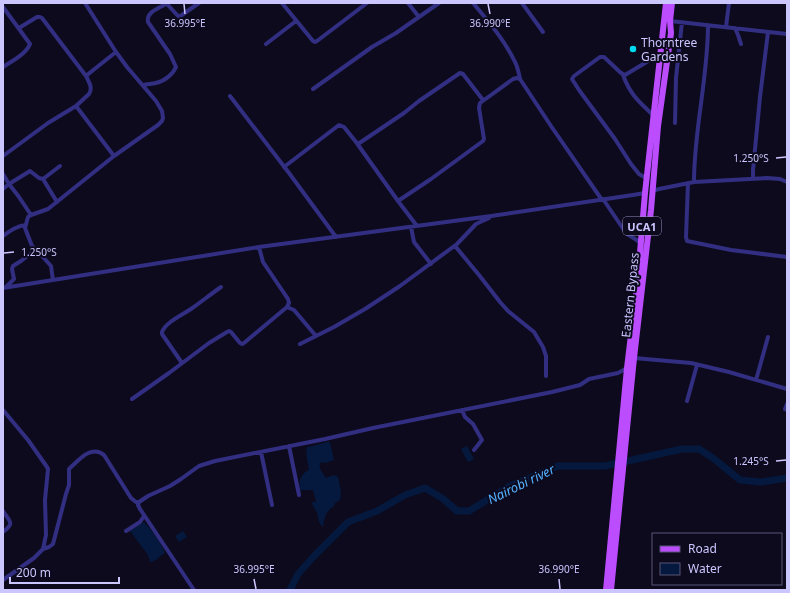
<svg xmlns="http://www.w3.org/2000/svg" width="790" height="593" font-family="'Noto Sans',sans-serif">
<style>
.water{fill:#04193d}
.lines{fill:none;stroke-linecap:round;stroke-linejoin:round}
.river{stroke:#04193d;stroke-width:7}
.street{stroke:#322f82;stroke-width:4}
.primary{stroke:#bb4dff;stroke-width:6}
.ticks{fill:none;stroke:#ccc6ff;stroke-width:1.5}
.poi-dot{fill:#00dbf1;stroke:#0d0a1e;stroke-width:1.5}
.labels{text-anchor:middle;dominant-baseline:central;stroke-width:4;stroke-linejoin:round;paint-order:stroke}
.shield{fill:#0d0a1e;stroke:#938ebc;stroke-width:1}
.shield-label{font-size:11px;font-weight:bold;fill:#ccc6ff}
.poi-label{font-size:12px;fill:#ccc6ff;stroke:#0d0a1e;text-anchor:start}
.street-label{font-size:12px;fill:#ccc6ff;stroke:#0d0a1e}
.water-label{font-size:13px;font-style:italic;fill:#54b1ff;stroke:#0d0a1e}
.ticks-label{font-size:10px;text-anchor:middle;fill:#ccc6ff;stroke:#0d0a1e;stroke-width:4;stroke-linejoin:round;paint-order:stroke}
</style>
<rect width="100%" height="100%" fill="#0d0a1e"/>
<path class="water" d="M 327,442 L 330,442 L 334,460 L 325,463 L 321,462 C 317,467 323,473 326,478 L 334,475 L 338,477 L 341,492 L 340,500 L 335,503 L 334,506 L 330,509 L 326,514 L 323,524 L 324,526 L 322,526 C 320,524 318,520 318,517 C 317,515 318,513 316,511 C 314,507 313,507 312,502 L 316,502 L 313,490 L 300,490 C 298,482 301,473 309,470 C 308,462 305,454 307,447 L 313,446 Z
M 467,446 L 474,459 L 468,462 L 461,449 Z
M 144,522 C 151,530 162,543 165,553 C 160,555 156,562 150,562 L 148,555 L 130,531 Z
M 183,531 L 187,537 L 179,542 L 175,536 Z"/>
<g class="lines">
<path class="river" d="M 290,590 L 298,574 L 316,554 L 348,522 L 377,511 L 405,495 L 425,488 L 442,498 L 457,511 L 469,511 L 510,486 L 558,466 L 605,466 L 682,449 L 699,449 L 713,458 L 740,480 L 761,482 L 787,478"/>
<path class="street" d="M 85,3 L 116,52 L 127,67 L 156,101 L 162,111 L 163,118 L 162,121 L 158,125 L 114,156
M 166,3 L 179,17 L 199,3
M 282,3 L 313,41 L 315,42 L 317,41 L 367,3
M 408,3 L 419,17
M 473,3 C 489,22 506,42 516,64 C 518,69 519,74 520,79
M 522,3 L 543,32
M 3,7 L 30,44 C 26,54 12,61 3,67
M 670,21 L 787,34
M 726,27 L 729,3
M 19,28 L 37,17 L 40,17 L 42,18 L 86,76
M 735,28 L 738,35 L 741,44
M 266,44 L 296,21
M 623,75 C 630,94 638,101 653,115
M 143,85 C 148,84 152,84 156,83 C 165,81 173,74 176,67 L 170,54 L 148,22 C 146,12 159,8 166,4
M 313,89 L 372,47 L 396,33 L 439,3
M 230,96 L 289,173 L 336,237
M 675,123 L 676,78 L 682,22
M 358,144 L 404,113 L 419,101 L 460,73 L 463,74 L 483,100
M 3,156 L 48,123 L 76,106 L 89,94 C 93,88 89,82 86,76 L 92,71 L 116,52
M 284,167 L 339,125 L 344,127 L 356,142 L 398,201 L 417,226
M 3,174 L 9,184 L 3,189
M 646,178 L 639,174 L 631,164 L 615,139 L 579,90 L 572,79 L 574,76 L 600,57 L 604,57 L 621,73 L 625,75 L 645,63 L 660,53
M 43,179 L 57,202
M 753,179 L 753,170 L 760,97 L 768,32
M 694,182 C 694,129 708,78 708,25
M 688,183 L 686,237 L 687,241 L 731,250 L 787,257
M 652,191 L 659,189 L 694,182 L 767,178 L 780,179 L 787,182
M 603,199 L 626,233 L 641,243
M 398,201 L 431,179 L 483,141 L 484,139 L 479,108 L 480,103 L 513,79 L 517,78 L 520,79 L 551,126 L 602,200
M 31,215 L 19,197 L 9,184 L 30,171 L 39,178 L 43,179 L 60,166
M 411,227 L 414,242 L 431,264
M 3,236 C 10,231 16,226 26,225
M 455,246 L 479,275 L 500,302 L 508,311 L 534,332 L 543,347 L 546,356 L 546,376
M 53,280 L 51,266 L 43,257 L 32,246 L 25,228 L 28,217 L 31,215 L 48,209 L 114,156 L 76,106
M 6,287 L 14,279 L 12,269 L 13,266 L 21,261 L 35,250
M 3,288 L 259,247 L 491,216 L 633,195 L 645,193
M 287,307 L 294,310 L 316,336
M 300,344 L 334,327 L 365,309 L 400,286 L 457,244 L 476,224 L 489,218
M 634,358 L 691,363 L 729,372 L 787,389
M 182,363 L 162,334 L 162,332 C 166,322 182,315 191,309 C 201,302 211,294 221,287
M 756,380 L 768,337
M 132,399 L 169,373 L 209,343 L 227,332 L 229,331 L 231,332 L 240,343 L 242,344 L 244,343 L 287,307 L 289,303 L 288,299 L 263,262 L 259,247
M 687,401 L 697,365
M 787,404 L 785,409 L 787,410
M 3,410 L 28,440 L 47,467 L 48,469 L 45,500 L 46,535 L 43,549 L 34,558 L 3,580
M 462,410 L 465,417 L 473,424 L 482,440 L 474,450
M 289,446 L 299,495
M 261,452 L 272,505
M 139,502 L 148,496 L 170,486 L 181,479 L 199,466 L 215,461 L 325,439 L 373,428 L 552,392 L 580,385 L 589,379 L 618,373 L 627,368
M 139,502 L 138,505 L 140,509 L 194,590
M 3,511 C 10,522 15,523 3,532
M 126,531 L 140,522 L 144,516
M 43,549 L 49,547 L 53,544 L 66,494 L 69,485 L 69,469 C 78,461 91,444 104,455 L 131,498 L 136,502 L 139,502"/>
<path class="primary" d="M 606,590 L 627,368 L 638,277 L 645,193 L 666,3
M 611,590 L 634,358 L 651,210 L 658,126 L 671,33 L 670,21 L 672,3"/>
</g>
<path class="ticks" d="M 184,4 L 185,14M 488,4 L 490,14M 776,158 L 786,157M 4,253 L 14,252M 776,461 L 786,460M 254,579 L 256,589M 559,579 L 560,589"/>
<circle class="poi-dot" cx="633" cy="49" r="4"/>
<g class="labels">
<rect class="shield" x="623" y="217" width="38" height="18" rx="3"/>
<g class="shield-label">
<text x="642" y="226">UCA1</text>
</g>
<g class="poi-label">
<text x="641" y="42">Thorntree<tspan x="641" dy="14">Gardens</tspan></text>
</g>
<g class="street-label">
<text transform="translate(630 295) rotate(-84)">Eastern Bypass</text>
</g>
<g class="water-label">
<text transform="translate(521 484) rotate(-26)">Nairobi river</text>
</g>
</g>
<g class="ticks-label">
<text x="185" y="27">36.995°E</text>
<text x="490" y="27">36.990°E</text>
<text x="751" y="162">1.250°S</text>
<text x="39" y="256">1.250°S</text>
<text x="751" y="465">1.245°S</text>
<text x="254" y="573">36.995°E</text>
<text x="559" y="573">36.990°E</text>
</g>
<rect width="790" height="593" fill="none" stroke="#ccc6ff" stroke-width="8"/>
<rect x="652" y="533" width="130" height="52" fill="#0d0a1e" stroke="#595578"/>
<rect x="660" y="546" width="20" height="6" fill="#bb4dff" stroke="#595578"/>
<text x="688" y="553" font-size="12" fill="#ccc6ff">Road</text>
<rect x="660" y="563" width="20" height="12" fill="#04193d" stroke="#595578"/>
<text x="688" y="573" font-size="12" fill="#ccc6ff">Water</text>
<path d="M10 577v6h109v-6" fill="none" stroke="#ccc6ff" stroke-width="2"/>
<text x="16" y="577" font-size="12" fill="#ccc6ff" stroke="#0d0a1e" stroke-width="3" paint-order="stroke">200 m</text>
</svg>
